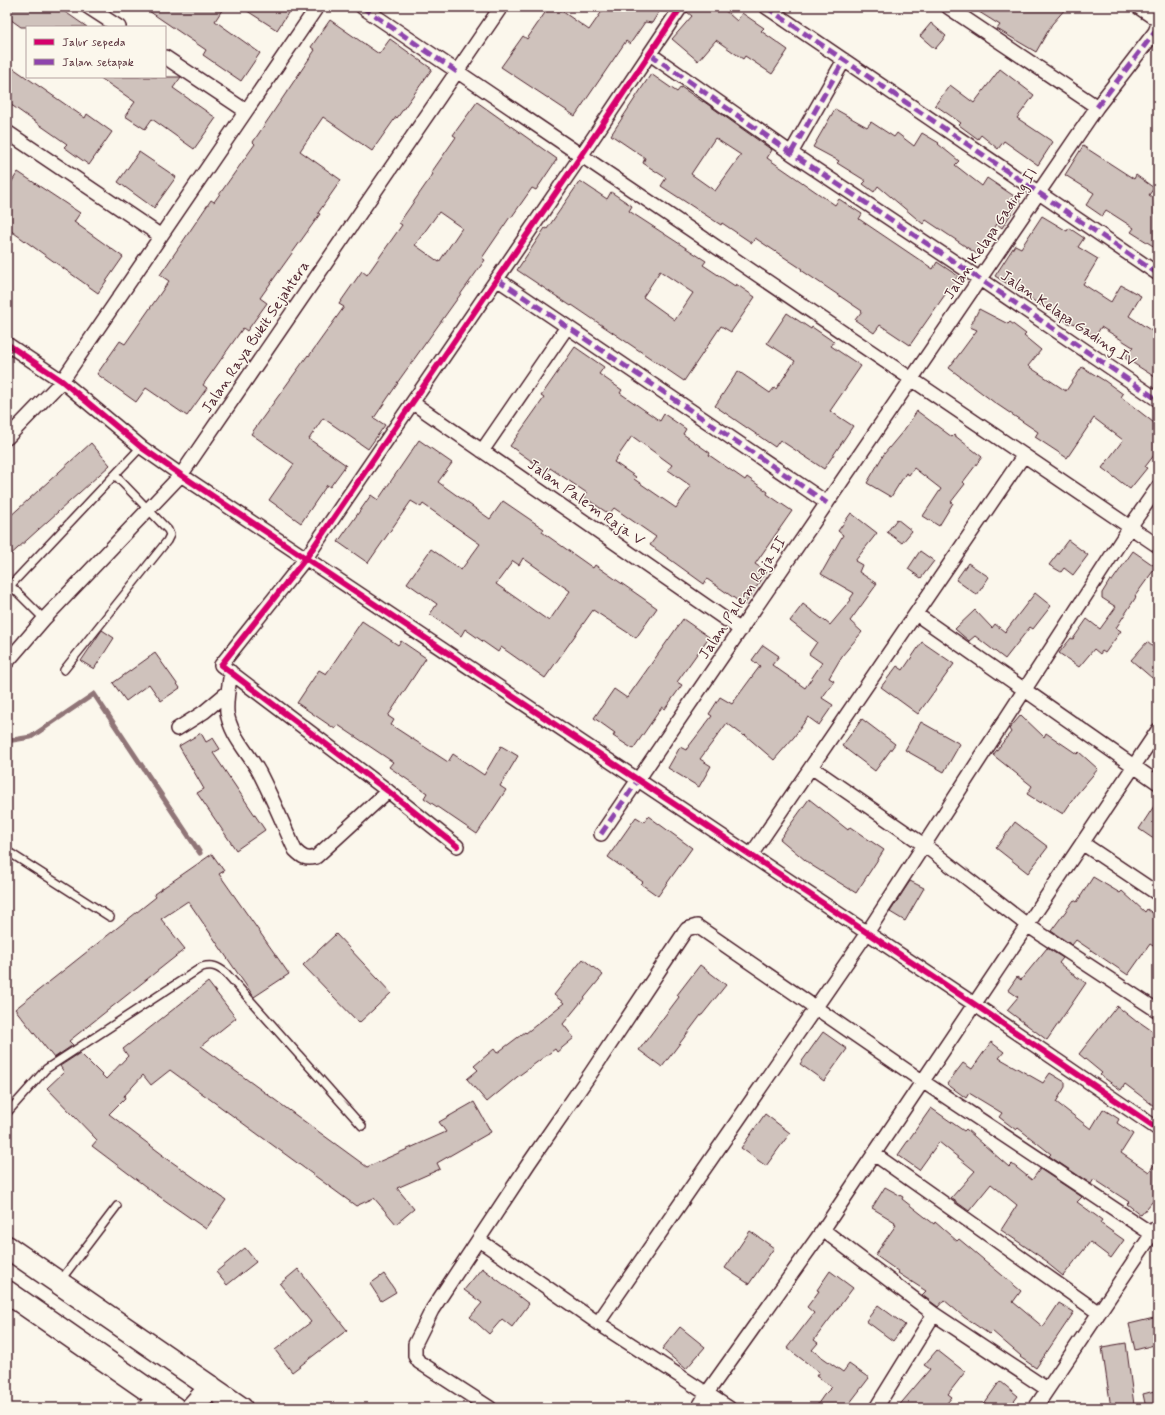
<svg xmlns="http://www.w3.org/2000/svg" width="1165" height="1415" font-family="Mynerve,sans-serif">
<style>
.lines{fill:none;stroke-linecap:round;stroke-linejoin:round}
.stream{stroke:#907477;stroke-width:5}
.building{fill:#cfc2bc;stroke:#4a1f2b;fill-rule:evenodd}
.service-casing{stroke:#4a1f2b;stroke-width:10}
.minor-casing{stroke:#4a1f2b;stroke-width:16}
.trunk-casing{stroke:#4a1f2b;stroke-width:25}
.service{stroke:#fbf7ec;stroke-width:7}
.minor{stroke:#fbf7ec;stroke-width:13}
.trunk{stroke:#fbf7ec;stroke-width:22}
.quiet{stroke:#8e44ad;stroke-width:5;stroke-dasharray:10 5;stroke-linecap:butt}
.cycleway-casing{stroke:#fbf7ec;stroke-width:8}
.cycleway{stroke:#d6006c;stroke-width:6}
.labels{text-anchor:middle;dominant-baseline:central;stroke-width:3;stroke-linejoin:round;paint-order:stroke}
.street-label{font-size:15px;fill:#4a1f2b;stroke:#fbf7ec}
</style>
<rect width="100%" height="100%" fill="#fbf7ec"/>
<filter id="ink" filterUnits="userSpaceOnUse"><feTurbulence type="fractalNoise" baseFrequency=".025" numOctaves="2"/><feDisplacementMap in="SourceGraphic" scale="8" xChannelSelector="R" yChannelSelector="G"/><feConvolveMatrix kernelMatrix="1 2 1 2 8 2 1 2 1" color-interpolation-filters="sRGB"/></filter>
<g filter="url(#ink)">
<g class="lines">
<path class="stream" d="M 7,741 L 31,737 L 94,694 L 200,853"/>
</g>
<path class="building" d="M 7,7 L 58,7 L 87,27 L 21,27 L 7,17 Z
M 143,7 L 224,7 L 215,21 L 260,53 L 241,81 L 203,55 L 206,50 Z
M 241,7 L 292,7 L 277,30 Z
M 549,7 L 556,7 L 589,30 L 605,7 L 662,7 L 652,23 L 645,22 L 630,44 L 626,41 L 575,116 L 501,67 L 523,36 L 527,39 Z
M 689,7 L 721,7 L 737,21 L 742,13 L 764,28 L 761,31 L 788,50 L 772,74 L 745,56 L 743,59 L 716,40 L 698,61 L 672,39 L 692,16 L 687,12 Z
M 971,7 L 1067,7 L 1052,24 L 1036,52 L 997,29 L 1000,25 Z
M 330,20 L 379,54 L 390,39 L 432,69 L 397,118 L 396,117 L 372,151 L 323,117 L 300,151 L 341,180 L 318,213 L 320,214 L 260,298 L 267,303 L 247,331 L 243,328 L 203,385 L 207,388 L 187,416 L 146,388 L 136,402 L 97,374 L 120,341 L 125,344 L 169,281 L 160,275 L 211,200 L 214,202 L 255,144 L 253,142 L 315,50 L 311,47 Z
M 931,23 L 946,36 L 935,49 L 920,36 Z
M 7,64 L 85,118 L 87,114 L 112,132 L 89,165 L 64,147 L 67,144 L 7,102 Z
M 1000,69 L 1034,95 L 1017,118 L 1053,142 L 1038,165 L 1004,141 L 998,149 L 981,135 L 978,139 L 959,125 L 961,123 L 935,105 L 950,85 L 974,103 Z
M 651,74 L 677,92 L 681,87 L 703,102 L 703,101 L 772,150 L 767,158 L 835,205 L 839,199 L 862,214 L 859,219 L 933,269 L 937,262 L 958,276 L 910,345 L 880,325 L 874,333 L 855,320 L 862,311 L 801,270 L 802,269 L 755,238 L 752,243 L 722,223 L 721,225 L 661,186 L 666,178 L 643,163 L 645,158 L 611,135 ZM 715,138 L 741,155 L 715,191 L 691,174 Z
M 99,77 L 181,77 L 173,88 L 216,118 L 194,149 L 152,119 L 145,129 L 125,116 L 135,102 Z
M 477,102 L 557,159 L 536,190 L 532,188 L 511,218 L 510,217 L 482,258 L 485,260 L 397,383 L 398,383 L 374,418 L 385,425 L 368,449 L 323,418 L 309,439 L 346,465 L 330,487 L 327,485 L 301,523 L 269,500 L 294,464 L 251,434 L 308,355 L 309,356 L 344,307 L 339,304 L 362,271 L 367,275 L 402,225 L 399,223 L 433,174 L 431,173 L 456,137 L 453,135 ZM 439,212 L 462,228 L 439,262 L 415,245 Z
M 835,109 L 867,127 L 871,122 L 894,137 L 897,133 L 914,146 L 922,133 L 939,143 L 938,144 L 959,161 L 955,165 L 982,186 L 987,178 L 1020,200 L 1002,228 L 997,224 L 977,254 L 926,220 L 923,224 L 878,186 L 874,192 L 863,184 L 866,181 L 837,163 L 839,161 L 813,147 Z
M 1083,146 L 1134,179 L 1136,175 L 1154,188 L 1149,195 L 1158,201 L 1158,249 L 1131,232 L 1134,228 L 1106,210 L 1102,216 L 1086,205 L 1094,193 L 1065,175 Z
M 139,152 L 176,177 L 154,208 L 118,182 Z
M 18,172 L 80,213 L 74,222 L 123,257 L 98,293 L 7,228 L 7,189 Z
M 580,181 L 607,199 L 611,192 L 632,206 L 629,211 L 706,261 L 703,265 L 735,286 L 736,284 L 755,297 L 731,332 L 721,326 L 684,381 L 572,305 L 571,306 L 517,270 L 545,228 L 547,229 ZM 660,271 L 693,293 L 675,320 L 643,297 Z
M 1042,216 L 1067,231 L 1069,228 L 1084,238 L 1078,247 L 1098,259 L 1083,284 L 1111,302 L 1121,285 L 1141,296 L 1129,316 L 1158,335 L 1158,379 L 1125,358 L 1133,347 L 1101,327 L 1095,337 L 1071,322 L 1070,324 L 995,276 L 1015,245 L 1021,248 Z
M 979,309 L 1008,324 L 1010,322 L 1026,334 L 1024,336 L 1041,350 L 1028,366 L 1066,391 L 1082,367 L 1105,381 L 1123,394 L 1121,397 L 1158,426 L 1158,450 L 1145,467 L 1147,468 L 1130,489 L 1102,468 L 1123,440 L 1094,418 L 1067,458 L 1035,437 L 1038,432 L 995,403 L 949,368 L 977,330 L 970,327 Z
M 787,313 L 811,329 L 812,327 L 834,342 L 831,346 L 861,366 L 830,411 L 853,426 L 824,469 L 780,440 L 775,447 L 715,406 L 738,371 L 770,393 L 774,388 L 776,389 L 795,361 L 767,343 Z
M 575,347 L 604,367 L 599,374 L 622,390 L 620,393 L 660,421 L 664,414 L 686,429 L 683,434 L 710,453 L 709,455 L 745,480 L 747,477 L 768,492 L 767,494 L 792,511 L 755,564 L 767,572 L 744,605 L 707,579 L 704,584 L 650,545 L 656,537 L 614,508 L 609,514 L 584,497 L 587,493 L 550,468 L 547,472 L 510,446 L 544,398 L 541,396 ZM 632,436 L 672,465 L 668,470 L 691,486 L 676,508 L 634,479 L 636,477 L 614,462 Z
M 917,411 L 952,437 L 954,435 L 982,457 L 963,482 L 965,484 L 951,502 L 953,503 L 939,526 L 923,516 L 941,489 L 914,468 L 909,475 L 906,473 L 891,497 L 867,483 L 884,454 L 904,430 Z
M 419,440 L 452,463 L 438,482 L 490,519 L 503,501 L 544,529 L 542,532 L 593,568 L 595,565 L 657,608 L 636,638 L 593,610 L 545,678 L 501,647 L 498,652 L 465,629 L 461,636 L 430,614 L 437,604 L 407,583 L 431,549 L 461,570 L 480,544 L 423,504 L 421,507 L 411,501 L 368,563 L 338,542 L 371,495 L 378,500 ZM 523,558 L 570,591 L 549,621 L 496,584 L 513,561 L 519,565 Z
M 91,443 L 110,465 L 7,558 L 7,519 Z
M 851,513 L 877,533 L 855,561 L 862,565 L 859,572 L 877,584 L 850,621 L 862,632 L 842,656 L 829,678 L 834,681 L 822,698 L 833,705 L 819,725 L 808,717 L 794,737 L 774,760 L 745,735 L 744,736 L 727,723 L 700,759 L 711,766 L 699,787 L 668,768 L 680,747 L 686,750 L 712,716 L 709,714 L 720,697 L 732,704 L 760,666 L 752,660 L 763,645 L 779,656 L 772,665 L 805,688 L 822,663 L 809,654 L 817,642 L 790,621 L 803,604 L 830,625 L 851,600 L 850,599 L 854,593 L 821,574 L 843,535 L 838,531 Z
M 897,519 L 912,531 L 902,543 L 887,532 Z
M 1068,540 L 1088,555 L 1073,575 L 1064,568 L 1061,572 L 1049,565 Z
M 920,551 L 934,561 L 921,578 L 908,569 Z
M 1133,551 L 1156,567 L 1135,596 L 1136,597 L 1116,628 L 1121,631 L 1105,653 L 1102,651 L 1100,654 L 1094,649 L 1079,667 L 1059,653 L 1071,638 L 1073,639 L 1087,619 L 1100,629 L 1116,607 L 1102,598 L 1102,593 L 1110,580 L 1112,581 Z
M 968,563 L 989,577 L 977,595 L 956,580 Z
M 1035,593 L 1051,606 L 1033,629 L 1030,627 L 1005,659 L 975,636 L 969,641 L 955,629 L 975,610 L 992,628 L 995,624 L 1005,632 Z
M 683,619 L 709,637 L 677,682 L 682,685 L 665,709 L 662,707 L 633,749 L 613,736 L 615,733 L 594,718 L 614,689 L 627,698 Z
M 362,621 L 398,645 L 401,641 L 426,658 L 388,716 L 394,720 L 391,725 L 448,762 L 453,754 L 484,775 L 501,746 L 518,756 L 500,786 L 506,790 L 477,834 L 424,798 L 427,793 L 389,767 L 393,762 L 338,725 L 335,729 L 297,703 L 319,670 L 326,674 Z
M 102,630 L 114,638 L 94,669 L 81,661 Z
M 922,642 L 954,664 L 918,714 L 881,687 L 897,666 L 903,670 Z
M 1147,642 L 1158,651 L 1158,670 L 1152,678 L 1131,660 Z
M 155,653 L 180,688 L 161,701 L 149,684 L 126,701 L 113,683 Z
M 1021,715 L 1044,737 L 1046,733 L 1077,754 L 1079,752 L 1098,769 L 1076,795 L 1063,814 L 1042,801 L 1041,803 L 1027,794 L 1032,786 L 993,755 L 1011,732 L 1009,729 Z
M 862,719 L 895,744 L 875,771 L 842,746 Z
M 921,722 L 960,744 L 944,772 L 905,750 Z
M 201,733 L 206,742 L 213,738 L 220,749 L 213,753 L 265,830 L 236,850 L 197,793 L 204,789 L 179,746 Z
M 809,799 L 848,830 L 850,827 L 884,850 L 856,893 L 811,865 L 780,839 Z
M 1158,800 L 1158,842 L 1139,829 Z
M 648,816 L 692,848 L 658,896 L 641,884 L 643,882 L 608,857 L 636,817 L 644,822 Z
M 1015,822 L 1048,847 L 1028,873 L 996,848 Z
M 212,854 L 224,871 L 219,874 L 289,974 L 254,997 L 188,901 L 161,919 L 185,949 L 69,1041 L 73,1045 L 54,1058 L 15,1009 L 156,897 L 154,894 Z
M 1093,877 L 1120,893 L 1122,891 L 1145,912 L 1147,909 L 1158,917 L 1158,949 L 1150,944 L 1128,975 L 1076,940 L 1072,945 L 1051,931 L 1074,900 L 1077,902 Z
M 910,881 L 924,888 L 905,921 L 890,912 Z
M 336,934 L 391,993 L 359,1023 L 303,965 Z
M 1047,948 L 1063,958 L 1059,963 L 1071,973 L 1086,983 L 1047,1040 L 1007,1010 L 1018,997 L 1008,990 L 1017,977 L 1021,980 Z
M 583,959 L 603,975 L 563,1024 L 574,1038 L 557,1052 L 555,1049 L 517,1077 L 487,1102 L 467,1079 L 478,1070 L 474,1066 L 494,1049 L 497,1053 L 525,1032 L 526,1033 L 564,1003 L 554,995 Z
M 700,965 L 726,985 L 702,1015 L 701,1015 L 662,1067 L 639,1050 L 679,997 L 677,995 Z
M 208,982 L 236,1018 L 201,1046 L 367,1167 L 446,1132 L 439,1122 L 474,1102 L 491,1132 L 437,1163 L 440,1169 L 397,1188 L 414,1209 L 396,1224 L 374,1198 L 356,1206 L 170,1070 L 151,1085 L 143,1075 L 124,1096 L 125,1098 L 109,1114 L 163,1155 L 162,1155 L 226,1200 L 206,1229 L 153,1192 L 92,1146 L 97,1140 L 47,1088 L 64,1072 L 60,1066 L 80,1053 L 106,1079 L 128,1056 L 123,1049 Z
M 1117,1006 L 1137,1022 L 1138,1021 L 1158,1035 L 1158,1109 L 1125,1084 L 1121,1090 L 1100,1075 L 1102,1073 L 1079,1054 Z
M 823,1032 L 847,1049 L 824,1081 L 800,1064 Z
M 991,1042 L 1004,1052 L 999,1058 L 1043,1083 L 1050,1073 L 1065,1082 L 1065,1087 L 1056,1102 L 1091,1129 L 1103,1109 L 1119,1119 L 1117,1123 L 1133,1134 L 1121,1153 L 1149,1172 L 1158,1159 L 1158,1195 L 1141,1215 L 1127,1204 L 1129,1202 L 1094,1179 L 1091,1184 L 1049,1156 L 1051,1154 L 1018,1128 L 1016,1130 L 999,1117 L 1002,1113 L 969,1093 L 966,1098 L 947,1084 L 963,1063 L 972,1069 Z
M 931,1108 L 964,1131 L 966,1129 L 1009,1167 L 1012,1164 L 1032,1180 L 1040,1169 L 1082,1197 L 1077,1202 L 1102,1220 L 1100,1223 L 1124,1240 L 1111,1258 L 1090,1242 L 1063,1276 L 1047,1263 L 1048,1262 L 1001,1230 L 1017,1205 L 991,1184 L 969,1211 L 951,1198 L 975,1171 L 939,1142 L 919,1170 L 898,1155 Z
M 765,1114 L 790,1133 L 766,1166 L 741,1148 Z
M 885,1187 L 903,1197 L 902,1199 L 934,1224 L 935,1222 L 957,1241 L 959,1239 L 1021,1291 L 1013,1302 L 1043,1327 L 1059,1303 L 1074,1312 L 1036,1368 L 1020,1357 L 1021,1356 L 992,1331 L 989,1334 L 964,1317 L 944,1300 L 938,1307 L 922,1295 L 926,1291 L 898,1273 L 899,1272 L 875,1255 L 896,1225 L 894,1224 L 895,1222 L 872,1208 Z
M 750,1231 L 774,1248 L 749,1284 L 725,1268 Z
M 245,1248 L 256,1262 L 227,1285 L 216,1272 Z
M 482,1268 L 529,1304 L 512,1327 L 502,1319 L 489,1334 L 470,1317 L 482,1303 L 464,1290 Z
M 298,1269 L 347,1330 L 292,1372 L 275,1350 L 311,1322 L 280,1284 Z
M 830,1271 L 853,1288 L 814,1340 L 818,1343 L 812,1350 L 843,1372 L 849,1364 L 869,1378 L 846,1408 L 815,1408 L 824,1395 L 832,1387 L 816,1376 L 819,1372 L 787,1348 L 814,1313 L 807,1307 L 819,1291 L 817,1290 Z
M 384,1274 L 396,1292 L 381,1301 L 370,1284 Z
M 878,1305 L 905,1325 L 893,1341 L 866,1321 Z
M 1158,1317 L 1158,1344 L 1135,1350 L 1129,1324 Z
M 680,1327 L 705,1347 L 686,1369 L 662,1349 Z
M 1126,1343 L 1134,1405 L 1111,1408 L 1102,1347 Z
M 937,1350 L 965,1372 L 948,1394 L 952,1397 L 943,1408 L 897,1408 L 930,1369 L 924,1365 Z
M 1000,1381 L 1018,1396 L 1009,1408 L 981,1408 Z
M 1158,1390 L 1158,1408 L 1146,1408 L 1143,1394 Z"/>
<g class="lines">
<g class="service-casing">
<path id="service" d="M 10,585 L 44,619
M 7,589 L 141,447
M 64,670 L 167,541 L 170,535 L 168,530 L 115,475
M 7,851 L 110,917
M 7,1113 L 46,1069 L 202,967 C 213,964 218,967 226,973 L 362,1126
M 60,1281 L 117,1206"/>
</g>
<g class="minor-casing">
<path id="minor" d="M 88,7 L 119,27
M 362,7 L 1158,546
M 766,7 L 1158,274
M 948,7 L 1097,107
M 650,54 L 791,153 L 980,279 L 1158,400
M 165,57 L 246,111
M 7,132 L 161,236
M 791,153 L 844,60
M 497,279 L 827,503
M 7,344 L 62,381 L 141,447 L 181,475 L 974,1004 L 1158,1129
M 413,403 L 741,630
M 7,438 L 62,381 L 317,7
M 482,451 L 567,327
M 916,614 L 1158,783
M 7,662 L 44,619 L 181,475 L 501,7
M 231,672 C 229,685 226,699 227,712 C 230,735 248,752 259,772 C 272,797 283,824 295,850 C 302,857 306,860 316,857 L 388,791
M 177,729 L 204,712 L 228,692
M 811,767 L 924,845 L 1027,925 L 1158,1011
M 601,834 L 1097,107 L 1155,32 L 1157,27 L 1157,20 L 1138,7
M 1082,843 L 1158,894
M 457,846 L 388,791 L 221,665 L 306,558 L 581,156 L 681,7
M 751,855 L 1024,455
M 874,1154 L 1099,1313
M 823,1230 L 934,1314 L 1047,1389
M 479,1240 L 598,1323 L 729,1408
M 598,1323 L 867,933 L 1130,527 L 1158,487
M 143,1408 L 156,1397
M 490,1408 L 419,1362 L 415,1356 L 415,1344 L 432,1310 L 529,1163 L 591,1073 L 684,933 L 687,929 L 697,926 L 922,1081 L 1152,1234
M 698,1408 L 707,1393 L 823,1230 L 1158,730
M 876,1408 L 934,1314
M 1035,1408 L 1158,1225"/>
</g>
<g class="trunk-casing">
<path id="trunk" d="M 7,1247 L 241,1408
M 7,1292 L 174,1408
M 192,1408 L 211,1387"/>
</g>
<use href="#service" class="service"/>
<use href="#minor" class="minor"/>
<use href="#trunk" class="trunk"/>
<path class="quiet" d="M 362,7 L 457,72
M 766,7 L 1158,274
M 650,54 L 791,153 L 980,279 L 1158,400
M 1097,107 L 1155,32 L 1157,27 L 1157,20
M 791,153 L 844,60
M 497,279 L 827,503
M 601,834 L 638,780"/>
<g class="cycleway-casing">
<path id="cycleway" d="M 7,344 L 62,381 L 141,447 L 181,475 L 974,1004 L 1158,1129
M 457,846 L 388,791 L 221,665 L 306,558 L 581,156 L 681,7"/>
</g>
<use href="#cycleway" class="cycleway"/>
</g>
</g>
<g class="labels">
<g class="street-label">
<text transform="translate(991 234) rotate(-56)">Jalan Kelapa Gading II</text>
<text transform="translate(1068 319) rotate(34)">Jalan Kelapa Gading IV</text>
<text transform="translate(256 337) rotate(-56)">Jalan Raya Bukit Sejahtera</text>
<text transform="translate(586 503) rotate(35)">Jalan Palem Raja V</text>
<text transform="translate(743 598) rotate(-56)">Jalan Palem Raja II</text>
</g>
</g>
<rect width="1165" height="1415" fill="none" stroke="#fbf7ec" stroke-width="24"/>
<rect x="12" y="12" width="1141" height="1391" fill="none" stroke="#4a1f2b" stroke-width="1.5" filter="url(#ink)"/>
<rect x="26" y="26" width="140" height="52" fill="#fbf7ec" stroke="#b4a19f"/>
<rect x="34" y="39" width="20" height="6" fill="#d6006c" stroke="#b4a19f"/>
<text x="62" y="46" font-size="12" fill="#4a1f2b">Jalur sepeda</text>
<rect x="34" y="59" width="20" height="6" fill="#8e44ad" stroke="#b4a19f"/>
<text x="62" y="66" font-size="12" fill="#4a1f2b">Jalan setapak</text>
</svg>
